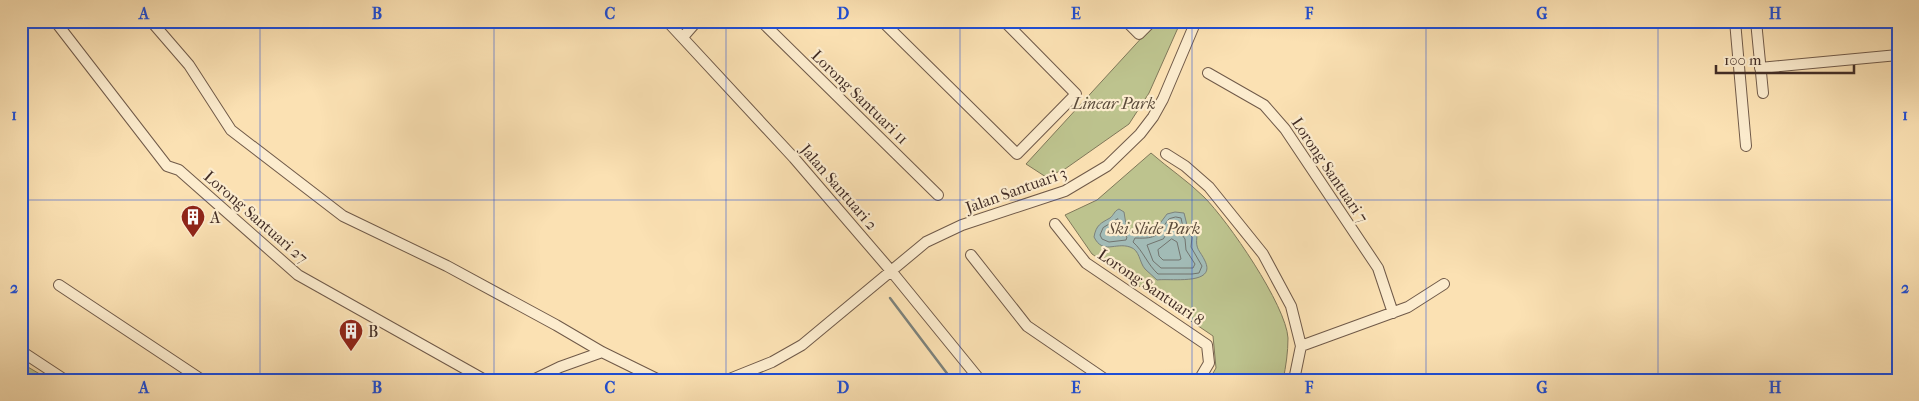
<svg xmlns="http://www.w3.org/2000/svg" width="1919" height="401" font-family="'IM FELL French Canon',serif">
	<rect width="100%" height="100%" fill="#fbe1b3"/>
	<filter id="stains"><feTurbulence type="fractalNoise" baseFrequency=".004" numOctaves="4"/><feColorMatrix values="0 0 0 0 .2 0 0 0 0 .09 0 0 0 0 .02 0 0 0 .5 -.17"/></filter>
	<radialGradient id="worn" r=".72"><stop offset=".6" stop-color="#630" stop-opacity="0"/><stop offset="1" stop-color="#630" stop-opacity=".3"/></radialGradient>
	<path fill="#bdc38e" stroke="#80785a" d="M1157,21H1181L1149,93L1129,124L1065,169L1046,177L1026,164Z
		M1151,153C1168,168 1188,181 1204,197C1228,221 1286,305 1288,338C1288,352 1286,366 1283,380H1209L1216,368L1213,336L1092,254L1065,215L1097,200Z
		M21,363L50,380H21Z"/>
	<path fill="#a2bbb6" stroke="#7c827c" d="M1119,209L1124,212L1127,231C1136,234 1145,234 1155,230L1167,214L1175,212L1184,213L1187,225L1197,236C1195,250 1200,250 1205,261C1217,286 1169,278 1157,280C1153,276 1149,273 1145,269C1139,262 1140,250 1130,247C1115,242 1103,255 1094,237C1096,225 1101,223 1110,218C1114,215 1114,211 1119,209Z"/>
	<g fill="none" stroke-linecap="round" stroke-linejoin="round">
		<path stroke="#72746e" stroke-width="1" d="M1176,217L1181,218L1183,227L1192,237L1191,247L1202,266L1199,273L1192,274H1158C1147,264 1144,252 1133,242L1135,238C1159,239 1156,235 1169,219Z
			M1118,219L1122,233L1127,237L1126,240L1109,242L1102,239L1100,235L1103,228Z
			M1172,225H1175L1185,239L1186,250L1195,264L1193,268H1161L1153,261L1147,245L1163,239Z
			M1172,239L1177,242L1181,259L1179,260H1163L1159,256L1158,250Z"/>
		<path stroke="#7c827c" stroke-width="2.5" d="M890,298L952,380"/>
		<defs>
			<path id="minor" d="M55,21L167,166L179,170L298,275L485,380
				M151,21L189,65L231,130L343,216L447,266L556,325L602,352L659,380
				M667,21L794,158L892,272L980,380
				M761,21L938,195
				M882,21L1017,154L1076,94L1004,21
				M1126,21L1139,34L1152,21
				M1735,21L1746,146
				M1756,21L1763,93
				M683,37L697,21
				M1760,68L1898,55
				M1208,73L1264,105L1285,129L1378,268L1393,313
				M1166,154L1185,166L1209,187L1263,254L1291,306L1301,346L1294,380
				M1055,224L1086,263L1207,345L1209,363L1199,380
				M971,255L1027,326L1106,380
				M59,285L202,380
				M1301,346L1408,307L1444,284
				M21,351L65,380
				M533,380L560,367L602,352
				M727,380L772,362L802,345L926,242L962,225L1065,191L1107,166L1140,134L1153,117L1163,99L1196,21"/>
		</defs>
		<use href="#minor" stroke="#705a49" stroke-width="12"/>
		<use href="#minor" stroke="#fcecce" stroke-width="10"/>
	</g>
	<path fill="none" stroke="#1d4ed8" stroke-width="1" stroke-opacity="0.55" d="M260,21V380M494,21V380M726,21V380M960,21V380M1192,21V380M1426,21V380M1658,21V380M21,200H1898"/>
	<defs>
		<symbol id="building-pin" viewBox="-11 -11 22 30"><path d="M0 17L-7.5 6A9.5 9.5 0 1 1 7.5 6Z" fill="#8f2418" stroke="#fcecce"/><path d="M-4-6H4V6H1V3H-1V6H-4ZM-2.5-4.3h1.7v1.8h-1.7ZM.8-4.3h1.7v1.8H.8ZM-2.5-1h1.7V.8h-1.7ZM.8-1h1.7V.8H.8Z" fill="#fff"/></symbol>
	</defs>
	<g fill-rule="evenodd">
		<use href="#building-pin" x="179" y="203" width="28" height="38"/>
		<use href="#building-pin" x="337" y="317" width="28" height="38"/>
	</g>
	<g text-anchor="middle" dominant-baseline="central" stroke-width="4.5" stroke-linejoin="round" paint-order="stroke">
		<g font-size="16" fill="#422d26" stroke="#fcecce">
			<text transform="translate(860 97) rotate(44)">Lorong Santuari 11</text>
			<text transform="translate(1330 170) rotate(56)">Lorong Santuari 7</text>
			<text transform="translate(839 187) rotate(49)">Jalan Santuari 2</text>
			<text transform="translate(1016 190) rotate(-20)">Jalan Santuari 3</text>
			<text transform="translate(256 217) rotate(41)">Lorong Santuari 27</text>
			<text transform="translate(1151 287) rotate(34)">Lorong Santuari 8</text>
		</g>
		<g font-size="16" font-style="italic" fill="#5b4b3b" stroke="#fcecce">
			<text x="1114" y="103">Linear Park</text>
			<text x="1154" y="228">Ski Slide Park</text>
		</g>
		<g font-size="16" fill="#422d26" stroke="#fcecce" text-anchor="start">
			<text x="210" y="217">A</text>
			<text x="368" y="331">B</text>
		</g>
	</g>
	<rect width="1919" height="401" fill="none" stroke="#fbe1b3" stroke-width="55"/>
	<path d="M1716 65v8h138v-8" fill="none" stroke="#422d26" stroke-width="2.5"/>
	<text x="1724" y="65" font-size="15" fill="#422d26" stroke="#fcecce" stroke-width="4" paint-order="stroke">100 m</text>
	<rect x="28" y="28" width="1864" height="346" fill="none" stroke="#1d4ed8" stroke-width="2"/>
	<g font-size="16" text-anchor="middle" font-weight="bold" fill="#1d4ed8">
		<text x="144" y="19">A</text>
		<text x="377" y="19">B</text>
		<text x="610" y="19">C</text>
		<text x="843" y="19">D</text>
		<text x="1076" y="19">E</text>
		<text x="1309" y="19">F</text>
		<text x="1542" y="19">G</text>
		<text x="1775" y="19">H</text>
		<text x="14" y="120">1</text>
		<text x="1905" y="120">1</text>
		<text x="14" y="293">2</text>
		<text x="1905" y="293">2</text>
		<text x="144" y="393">A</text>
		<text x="377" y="393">B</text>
		<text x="610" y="393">C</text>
		<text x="843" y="393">D</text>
		<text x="1076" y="393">E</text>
		<text x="1309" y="393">F</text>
		<text x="1542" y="393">G</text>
		<text x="1775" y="393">H</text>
	</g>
	<rect width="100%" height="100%" filter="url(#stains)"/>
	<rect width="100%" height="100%" fill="url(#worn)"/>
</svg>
